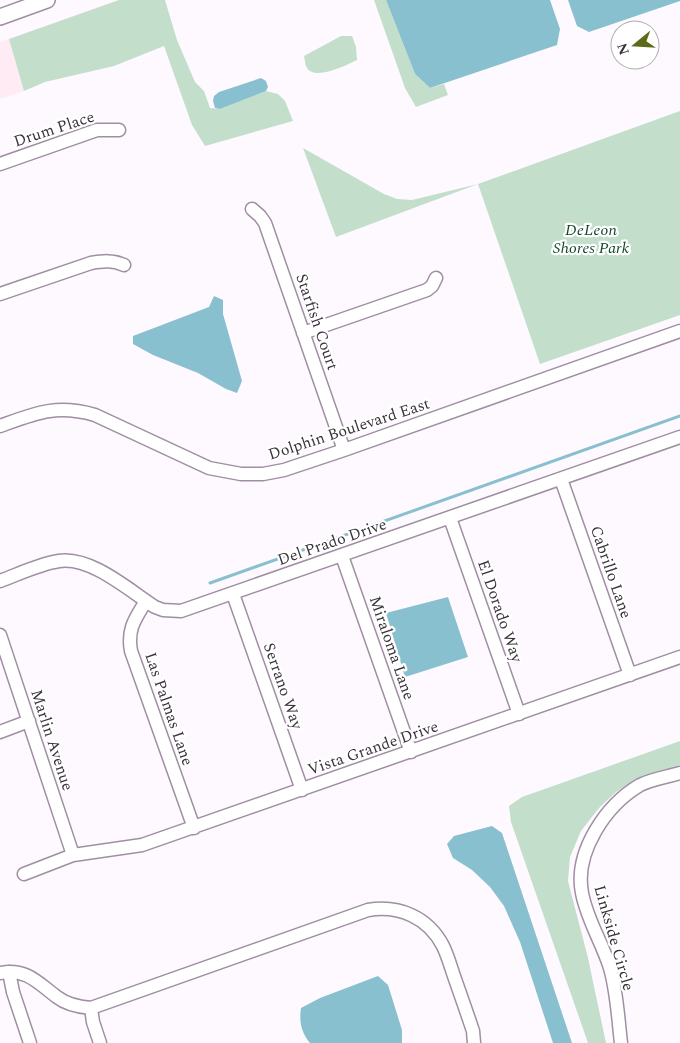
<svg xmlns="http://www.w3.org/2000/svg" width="680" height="1043" font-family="Spectral,serif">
	<rect width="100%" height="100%" fill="#fdf9fe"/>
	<path fill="#feebf3" d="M9,39L24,91L0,99V42Z"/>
	<path fill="#c4decc" d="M119,0H165L177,40L195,82L204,91L210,108L220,109L266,91L278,94L285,101L293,121L205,146L192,125L164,46L114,66L45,82L24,91L9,39Z
		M374,0H386L415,74L430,88L444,84L448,95L416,107L405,88Z
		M341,36H352L356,47L357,60C347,65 315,81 307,68C305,65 305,60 304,56Z
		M680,111V315L540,364L478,184L336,237L303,148L384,194L397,199L412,200L478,184Z
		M680,741V765L635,779L616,792L599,808L581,831L570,857L568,881L588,958L606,1043H588L511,822L509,806L522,797Z"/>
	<path fill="#89c0cf" d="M386,0H550L560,29L557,45L430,88L415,74Z
		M568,0H680V1L589,32L577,26Z
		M261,78L266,81L268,87L266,91L220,109L215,108L213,101L214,96L219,92Z
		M214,296L223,300V314L242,381L237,393L226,389L198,373L153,355L133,344V336L209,307Z
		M448,597L468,657L405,677L386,613Z
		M492,826L502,833L572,1043H553L520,942L504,906L490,887L472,870L453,858L447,844L454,836Z
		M378,976L388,985L402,1030V1043H310C301,1032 299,1021 301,1008L320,998Z"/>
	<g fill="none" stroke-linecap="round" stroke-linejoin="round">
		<path stroke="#89c0cf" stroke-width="3" d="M210,583L680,416"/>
		<defs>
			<path id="minor" d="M0,164L97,130H119
				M252,209L260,216L265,223L344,450
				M0,294L91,263C103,261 113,260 124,265
				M303,333L427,290L432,286L436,278
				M0,426C36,413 56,404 95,415L209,468L241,474H263L284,470L344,450L680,331
				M561,479L630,675
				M450,518L519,714
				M342,556L411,752
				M0,581C19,574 39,564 59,561C91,556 130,591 155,607L163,610L181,611L680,437
				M233,594L302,790
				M146,601C135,619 127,629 131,651L194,828
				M0,635L73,855
				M0,732L29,721
				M24,874L73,855L142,845L680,657
				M9,972L13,992L30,1043
				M0,973C27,968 38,983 57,997C66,1004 79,1007 91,1008L368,910C399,905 428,917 443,946C448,956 451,968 455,979C461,996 467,1013 473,1031L474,1043
				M91,1008L93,1022L100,1043
				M621,1043C618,1018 617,992 610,968C602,942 587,920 582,893C574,852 606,805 640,785C652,779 667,777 680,773"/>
			<path id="major" d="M0,17L47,0"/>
		</defs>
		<use href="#minor" stroke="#a08ea3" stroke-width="15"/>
		<use href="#major" stroke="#a08ea3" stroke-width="18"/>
		<use href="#minor" stroke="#fff" stroke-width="12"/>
		<use href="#major" stroke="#fff" stroke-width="15"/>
	</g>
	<g text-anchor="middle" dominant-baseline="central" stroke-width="4.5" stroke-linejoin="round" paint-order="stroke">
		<g font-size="16" fill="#3a333b" stroke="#fff">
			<text transform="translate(54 129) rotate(-18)">Drum Place</text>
			<text transform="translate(317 322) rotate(71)">Starfish Court</text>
			<text transform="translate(349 429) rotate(-18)">Dolphin Boulevard East</text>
			<text transform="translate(332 542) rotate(-19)">Del Prado Drive</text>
			<text transform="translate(611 572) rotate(71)">Cabrillo Lane</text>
			<text transform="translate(500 611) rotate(71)">El Dorado Way</text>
			<text transform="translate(392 648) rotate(71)">Miraloma Lane</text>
			<text transform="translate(283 686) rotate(71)">Serrano Way</text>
			<text transform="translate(169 709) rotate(71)">Las Palmas Lane</text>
			<text transform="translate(52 740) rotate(72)">Marlin Avenue</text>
			<text transform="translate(373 748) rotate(-19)">Vista Grande Drive</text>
			<text transform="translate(614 938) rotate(74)">Linkside Circle</text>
		</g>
		<g font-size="16" font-style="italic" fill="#14472b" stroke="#fff">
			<text x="591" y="230">DeLeon<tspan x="591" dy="18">Shores Park</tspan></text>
		</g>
	</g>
	<g transform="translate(635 45) rotate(252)"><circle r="24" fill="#ffffff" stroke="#b0adb1"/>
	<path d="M0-4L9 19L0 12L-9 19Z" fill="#5b6b16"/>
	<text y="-8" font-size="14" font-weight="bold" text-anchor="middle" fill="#3a333b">N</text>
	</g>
</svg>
